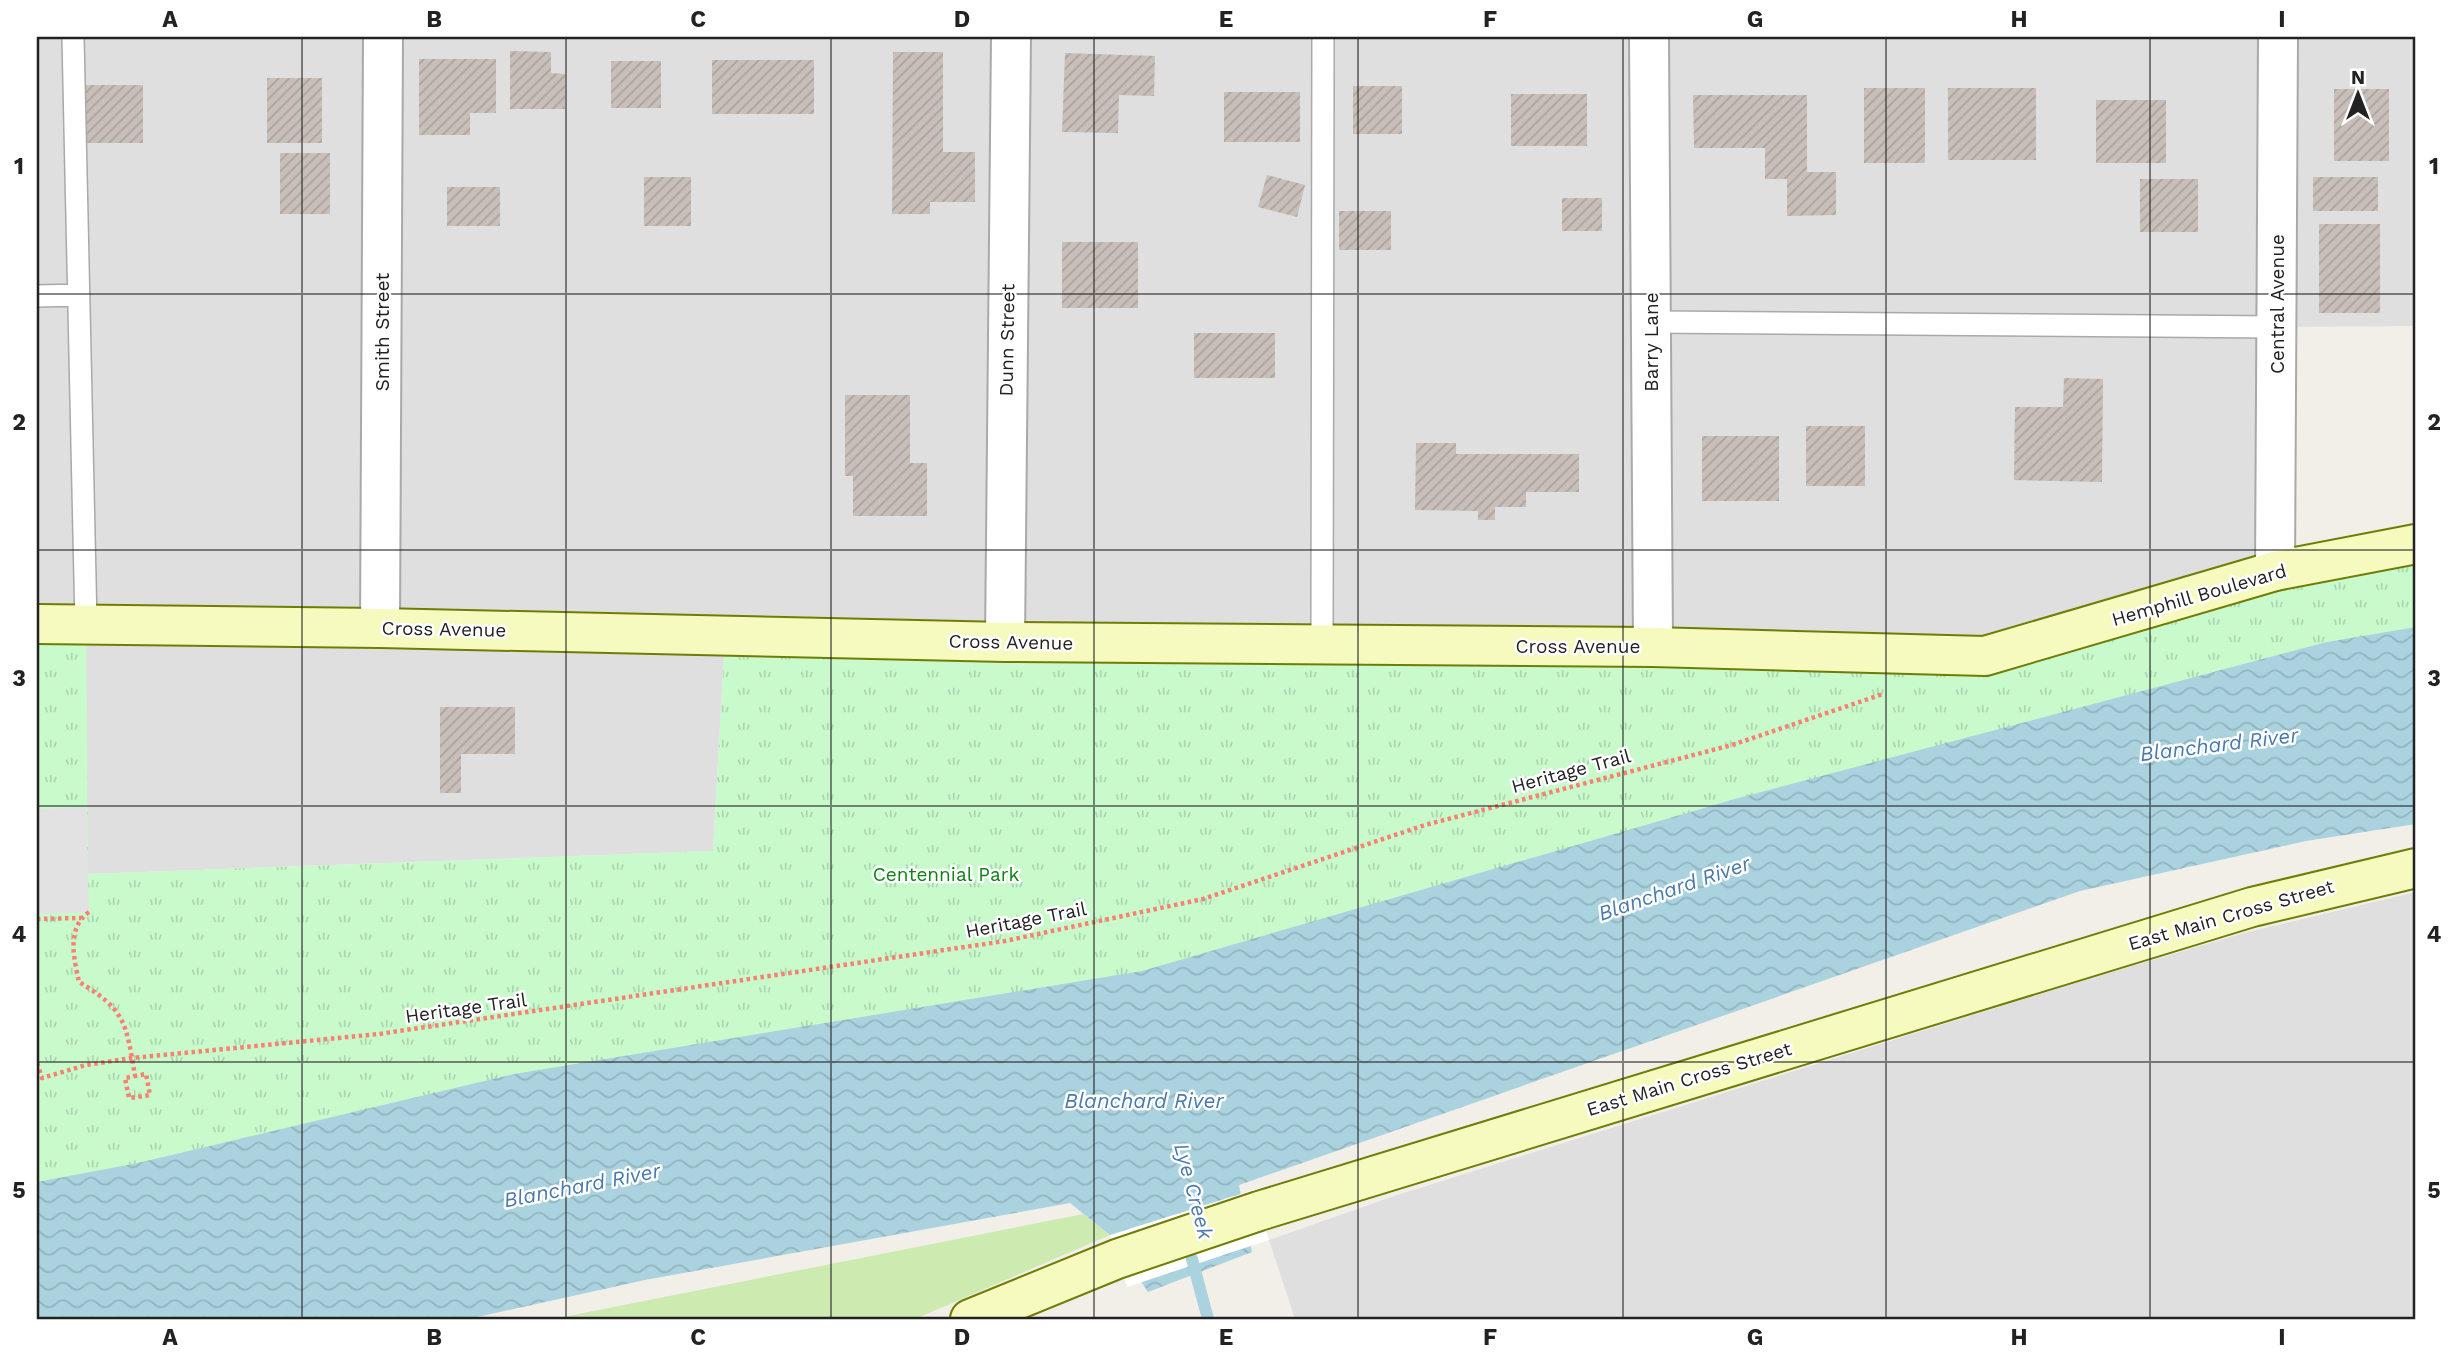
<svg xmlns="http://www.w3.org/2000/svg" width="2453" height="1356" font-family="'Work Sans',sans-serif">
	<defs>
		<pattern id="park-tufts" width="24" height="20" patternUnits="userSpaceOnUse" patternTransform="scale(1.75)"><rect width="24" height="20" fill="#c8facc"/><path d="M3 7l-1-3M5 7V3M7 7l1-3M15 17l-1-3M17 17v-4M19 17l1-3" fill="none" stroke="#acd6af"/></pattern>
		<pattern id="water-waves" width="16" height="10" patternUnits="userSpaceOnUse" patternTransform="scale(1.75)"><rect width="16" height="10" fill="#aad3df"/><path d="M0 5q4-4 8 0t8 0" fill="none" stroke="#92b5bf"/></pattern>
		<pattern id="building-hatch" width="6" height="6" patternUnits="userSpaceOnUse" patternTransform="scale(1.75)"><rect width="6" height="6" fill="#c7bfb8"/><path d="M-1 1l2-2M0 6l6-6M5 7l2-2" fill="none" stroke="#aba49e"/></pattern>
	</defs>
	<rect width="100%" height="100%" fill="#f2efe9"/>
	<path fill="#e0dfdf" d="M37,37H2416V326L2277,327L2275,571L2053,638L725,636L713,851L87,874L86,807L37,624Z
		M2416,892V1319H1295L1269,1240L1397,1195L2079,982L2244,933Z"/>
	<path fill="#cdebb0" d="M1083,1214L1110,1235L915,1319H553Z"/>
	<path fill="url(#park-tufts)" d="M2416,544V719L37,1294V624L86,625L88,874L713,851L725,636L1985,656Z"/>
	<path fill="#e2e2e2" d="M86,807L89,912L37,914V809Z"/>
	<path fill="url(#water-waves)" d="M2416,627V824L2306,841L2080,891L1239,1185L1252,1252L1148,1292L1110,1235L1070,1203L645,1280L468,1319H37V1182L138,1163L514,1074L1142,971L1735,799L2327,642Z"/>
	<path fill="#fff" d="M1253,1190L1269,1240L1127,1287L1110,1235Z"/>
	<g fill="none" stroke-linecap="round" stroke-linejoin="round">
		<path stroke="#aad3df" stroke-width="12" d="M1192,1259L1208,1319"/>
	</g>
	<path fill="url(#building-hatch)" d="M510,51L551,52V73L565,74V109H510Z
		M893,52H943V152H975V202H930V214H892Z
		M1065,53L1155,56L1154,96L1119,95L1118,133L1062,132Z
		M419,59H496V113H470V135H419Z
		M712,60H814V114H712Z
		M611,61H661V108H611Z
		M267,78H322V143H267Z
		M78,85H143V143H78Z
		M1353,86H1402V134H1353Z
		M1864,88H1925V163H1864Z
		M1948,88H2036V160H1948Z
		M2334,89H2389V161H2334Z
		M1224,92H1300V142H1224Z
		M1511,94H1587V146H1511Z
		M1693,95H1807V172H1836V215L1787,216V179H1765V148H1694Z
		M2096,100H2166V163H2096Z
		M280,153H330V214H280Z
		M1267,175L1305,185L1297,217L1258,207Z
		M644,177H691V226H644Z
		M2313,177H2378V211H2313Z
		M2140,179H2198V232H2140Z
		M447,187H500V226H447Z
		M1562,198H1602V231H1562Z
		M1339,211H1391V250H1339Z
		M2319,224H2380V313H2319Z
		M1062,242H1138V308H1062Z
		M1194,333H1275V378H1194Z
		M2064,378L2103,379L2102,482L2014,480L2015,407H2063Z
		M845,395H910V463H927V516H853V476H845Z
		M1806,426H1865V486H1806Z
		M1702,436H1779V501H1702Z
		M1416,443H1456V454H1579V492H1526V507H1495V520H1478V511L1415,510Z
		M440,707H515V754H461V793H440Z"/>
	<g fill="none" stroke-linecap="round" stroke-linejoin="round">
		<defs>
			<path id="lane" d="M73,37L86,625
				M37,296L79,295
				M1651,322L2277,327
				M1322,644L1323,37"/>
			<path id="street" d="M1649,37L1653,647
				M2275,571L2278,37
				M380,628L383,37
				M1005,642L1011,37"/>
			<path id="secondary" d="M37,624L380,628L1005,642L1653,647L1985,656L2275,571L2416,544
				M970,1319L1117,1259L1259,1211L2252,907L2416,868"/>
		</defs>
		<use href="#lane" stroke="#a9a9a9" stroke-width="24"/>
		<use href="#street" stroke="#a9a9a9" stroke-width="42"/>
		<use href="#secondary" stroke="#707d05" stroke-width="42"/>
		<path stroke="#fa8072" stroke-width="4.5" stroke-dasharray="3.5 3.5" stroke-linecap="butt" d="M89,912C66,928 74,959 79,982C126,1010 126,1023 135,1076L125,1078L129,1098L150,1095L146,1074L135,1076
			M37,919L81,918
			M37,1063L42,1078L86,1065L132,1058L379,1034L1005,941L1203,899L1425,825L1732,745L1883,694"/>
		<use href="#lane" stroke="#fff" stroke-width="21"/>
		<use href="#street" stroke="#fff" stroke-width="38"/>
		<use href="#secondary" stroke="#f7fabf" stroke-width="38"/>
	</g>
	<path fill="none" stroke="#222" stroke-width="2" stroke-opacity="0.55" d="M302,37V1319M566,37V1319M831,37V1319M1094,37V1319M1358,37V1319M1623,37V1319M1886,37V1319M2150,37V1319M37,294H2416M37,550H2416M37,806H2416M37,1062H2416"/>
	<g text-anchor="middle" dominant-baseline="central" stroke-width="5" stroke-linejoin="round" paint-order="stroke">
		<g font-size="19" fill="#222" stroke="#fff">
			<text transform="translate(2277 304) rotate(-90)">Central Avenue</text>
			<text transform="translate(382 332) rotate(-90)">Smith Street</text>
			<text transform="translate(1007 340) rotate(-89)">Dunn Street</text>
			<text transform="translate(1651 342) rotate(-90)">Barry Lane</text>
			<text transform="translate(2199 595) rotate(-16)">Hemphill Boulevard</text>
			<text transform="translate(444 629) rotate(1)">Cross Avenue</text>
			<text transform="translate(1011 642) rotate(1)">Cross Avenue</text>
			<text x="1578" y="646">Cross Avenue</text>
			<text transform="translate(1571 771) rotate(-15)">Heritage Trail</text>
			<text transform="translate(2231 915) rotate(-16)">East Main Cross Street</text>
			<text transform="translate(1026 920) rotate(-11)">Heritage Trail</text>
			<text transform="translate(466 1008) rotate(-8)">Heritage Trail</text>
			<text transform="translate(1689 1079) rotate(-17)">East Main Cross Street</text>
		</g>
		<g font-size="19" fill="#0c8416" stroke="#fff">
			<text x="946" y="874">Centennial Park</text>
		</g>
		<g font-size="21" font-style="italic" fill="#4a7aab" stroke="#fff">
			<text transform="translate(2219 744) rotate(-7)">Blanchard River</text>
			<text transform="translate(1674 888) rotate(-19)">Blanchard River</text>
			<text x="1144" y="1100">Blanchard River</text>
			<text transform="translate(582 1185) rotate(-11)">Blanchard River</text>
			<text transform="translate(1194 1191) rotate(75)">Lye Creek</text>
		</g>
	</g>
	<rect width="2453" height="1356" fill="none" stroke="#ffffff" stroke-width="77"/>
	<g transform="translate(2358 94)" stroke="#ffffff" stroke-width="5" paint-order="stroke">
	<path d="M0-5L12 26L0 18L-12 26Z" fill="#222222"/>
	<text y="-10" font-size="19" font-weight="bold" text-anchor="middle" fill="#222222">N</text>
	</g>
	<rect x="38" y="38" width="2376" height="1280" fill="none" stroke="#222" stroke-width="2.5"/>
	<g font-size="23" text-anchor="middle" font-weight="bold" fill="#222">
		<text x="170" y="27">A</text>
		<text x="434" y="27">B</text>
		<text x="698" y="27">C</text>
		<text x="962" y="27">D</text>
		<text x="1226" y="27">E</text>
		<text x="1490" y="27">F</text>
		<text x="1755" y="27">G</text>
		<text x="2019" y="27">H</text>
		<text x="2282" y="27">I</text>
		<text x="19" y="174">1</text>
		<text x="2434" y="174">1</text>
		<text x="19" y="430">2</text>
		<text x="2434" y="430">2</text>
		<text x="19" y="686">3</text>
		<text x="2434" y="686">3</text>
		<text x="19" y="942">4</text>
		<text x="2434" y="942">4</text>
		<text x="19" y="1198">5</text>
		<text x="2434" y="1198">5</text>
		<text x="170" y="1345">A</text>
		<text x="434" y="1345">B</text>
		<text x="698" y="1345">C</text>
		<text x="962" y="1345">D</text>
		<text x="1226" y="1345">E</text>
		<text x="1490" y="1345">F</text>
		<text x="1755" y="1345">G</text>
		<text x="2019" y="1345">H</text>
		<text x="2282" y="1345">I</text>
	</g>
</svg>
